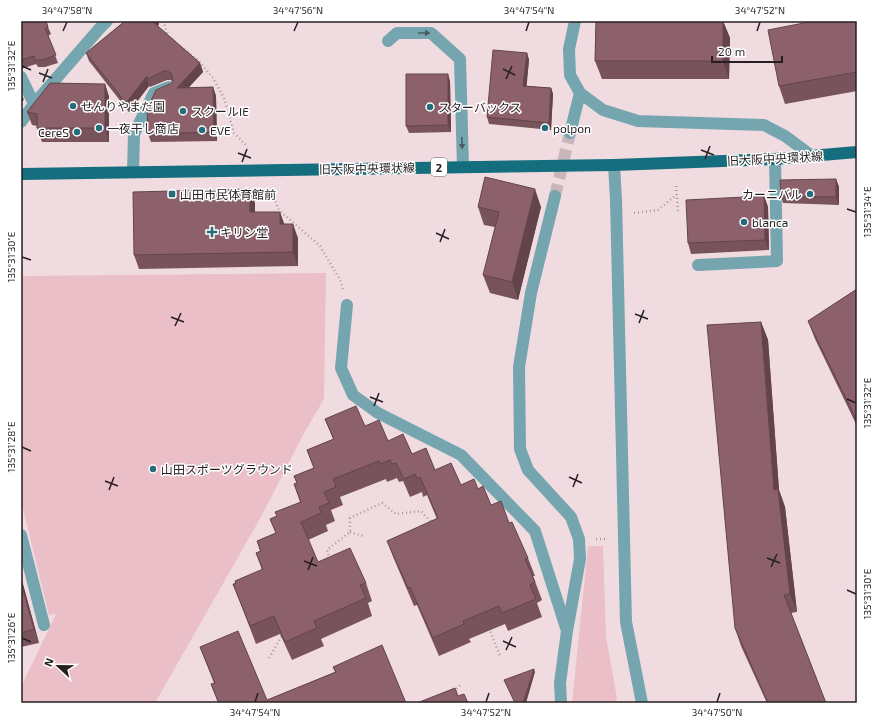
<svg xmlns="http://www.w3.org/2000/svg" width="878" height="724" font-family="'Exo 2','Noto Sans JP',sans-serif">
	<rect width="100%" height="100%" fill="#f0dce0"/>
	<path fill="#ebbfc8" d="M326,273L324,399L302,437L261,517L155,703H21V687L56,614L49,615L21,501V276Z
		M588,546H603L606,637L617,698L615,703H572Z"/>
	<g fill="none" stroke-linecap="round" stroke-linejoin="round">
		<path stroke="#c8b6ba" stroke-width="12" stroke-dasharray="12 6" stroke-linecap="butt" d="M555,196L570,133"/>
		<path stroke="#a8999c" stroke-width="2.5" stroke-dasharray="1 3" stroke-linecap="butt" d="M163,21L169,38
			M184,49L198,60L213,78L224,98L234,133L248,147
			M676,186L678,212
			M272,194L279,210L320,246L340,280L343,289
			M634,213L658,210L676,195
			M350,532L363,536
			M596,539H607
			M330,559L327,550L350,532V518L382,503L396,514L421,511L433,524
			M489,628L500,656
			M269,658L283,634
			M454,692L461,684"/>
		<path stroke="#75a5af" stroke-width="12" d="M575,21L569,49L570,75L580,93L603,110L638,121L764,125L785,136L812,156
			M388,41L397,33H431L460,59L463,167
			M21,77L34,104
			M21,122L34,104L99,29L107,21
			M570,133L580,93
			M614,165L616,200L626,622L642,703
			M133,172L134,134L154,93L169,87
			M555,196L531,293L519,367L520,449L528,470L571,517L579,539L580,559L567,631L560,683L561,703
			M698,265L777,261L775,159
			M347,305L341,368L353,395L378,413L461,455L535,531L566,628
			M21,535L44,625"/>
		<path stroke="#156e7d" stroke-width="12" d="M21,174L614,165L775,159L857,152"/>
	</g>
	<path fill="#79535c" d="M21,21H47L46,22L51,34L48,36L58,63L45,67H38L36,64L21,69Z
		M125,21H158L159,24L158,26L200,63L203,72L188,88L213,87L216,96L217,141L151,142L148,134L173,81L170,80H167L150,87L149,86L129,112L89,61L86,53Z
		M596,21H723L730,38L729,79H602L595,61Z
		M857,21V91L785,104L779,86Z
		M527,53L529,60L526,86L551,88L553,94L551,130L489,124L487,117Z
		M450,81L451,132L409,133L406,126Z
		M105,84L109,97V142H42L37,128V126L32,125L27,112Z
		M21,92L24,100L21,102Z
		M836,179L839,187V205L783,203L781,196Z
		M764,196L768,207L769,250L691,254L688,243Z
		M255,203V212L298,238V266L139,269L134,255Z
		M478,207H541L518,300L490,293L483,275L495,227L484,225Z
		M857,289V426L815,339L808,321Z
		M761,322L768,340L779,490L785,507L797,612L791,613L826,703H767L741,646L735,628Z
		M325,419L365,426L388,441L412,454L435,470L461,485L478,489L491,505L509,523L528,558L535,576H533L542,600L537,603L542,617L508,631L505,624L469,639L471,642L439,656L417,605L414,606L394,559L387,541L437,519L427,495L423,497L422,492L410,497L403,481L399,482L397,478L387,482L386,479L340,497L343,505L331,510L335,521L326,525L328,531L308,540L318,562L366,583L372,601L368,603L372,616L321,639L324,646L292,660L280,634L256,644L240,602L233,584L262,570L256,553L260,551L257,541L276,533L270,519L277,516L300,502L294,484L297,483L294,476L314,468L307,450L333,439Z
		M21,577L39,643L21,647Z
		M200,647L267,700L335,672L333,667L406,703H218L211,684L214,683Z"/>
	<path fill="#63444b" d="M152,21H158L159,24L155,30Z
		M723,21L730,38L729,79L723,61Z
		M527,53L529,60L526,93L523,86Z
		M200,63L203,72L180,97L177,88Z
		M448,74L450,81L451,132L448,125Z
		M147,76V79L149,86L129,112L126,103Z
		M105,84L109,97V142L105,128Z
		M213,87L216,96L217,141L214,132Z
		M551,88L553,94L551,130L549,123Z
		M836,179L839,187V205L836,197Z
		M250,189L255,203V226L250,212Z
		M535,189L541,207L518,300L512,282Z
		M764,196L768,207L769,250L765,240Z
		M280,212L285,226L280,224Z
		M293,224L298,238V266L293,252Z
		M761,322L768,340L779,490L785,507L797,612L790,594L774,490Z
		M21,577L39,643L34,629L21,582Z
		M534,669L535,672L526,703H523Z"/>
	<path fill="#8d616b" stroke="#63444b" d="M21,21H46L48,27L45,28L56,55L42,60H35L34,56L21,60Z
		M125,21H152L200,63L177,88L213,87L214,132L148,134L147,109L156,90L172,83L173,79L171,73L167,71H164L147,79V76L126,103L86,53Z
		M596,21H723V61H595Z
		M814,21H857V72L779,86L768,30Z
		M493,50L527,53L523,86L551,88L549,123L487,117Z
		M406,74H448V125L406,126Z
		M50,83L105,84V128H37V114L27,112Z
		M485,177L535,189L512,282L483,275L499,212L478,207Z
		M836,179V197L781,196L780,180Z
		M250,189V212H280V224H293V252L134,255L133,192Z
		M764,196L765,240L688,243L686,200Z
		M857,289V421L808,321Z
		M761,322L774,490L778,489L790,594L784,595L826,703H768L735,628L707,325Z
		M356,406L365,426L379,420L388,441L403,434L412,454L426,448L435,470L451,463L461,485L474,479L478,489L483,486L491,505L501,501L509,523L512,522L528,558L525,559L535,582L530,585L536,599L502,613L499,606L463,621L464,624L433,638L410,587L408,588L387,541L438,518L420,477L417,479L415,474L404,479L396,463L392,464L390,460L380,464L379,461L333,479L336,487L324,492L329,503L319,507L321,513L301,522L318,562L350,548L366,583L360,585L366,598L314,621L317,628L285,642L274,616L250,626L233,584H236L235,581L263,569L256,553L261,551L257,541L276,533L270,519L277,516L275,512L301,502L294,484L297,483L294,476L314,468L307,450L334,439L325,419Z
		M21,582L34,629L21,633Z
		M238,631L267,700L336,672L333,667L382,645L406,703H219L211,684L215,683L200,647Z
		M534,669L523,703H515L504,680Z
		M455,688L458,696L464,694L468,703H417Z"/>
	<defs><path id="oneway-solid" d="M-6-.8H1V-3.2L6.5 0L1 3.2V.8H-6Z"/></defs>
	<g fill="#4a5b60">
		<use href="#oneway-solid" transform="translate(424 33)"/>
		<use href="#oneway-solid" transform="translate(462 143) rotate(88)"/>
	</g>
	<path fill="none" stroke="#261e20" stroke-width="1.5" d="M63,31L67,22M294,31L298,22M526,31L529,22M757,31L760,22M22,66L31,70M503,69L515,75M39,73L52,78M506,79L512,66M43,82L48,69M701,150L714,155M238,153L251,158M705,159L710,146M242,162L247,149M847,209L856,212M436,233L449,239M440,242L445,229M22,257L31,260M635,314L648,319M171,317L184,322M639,323L644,310M175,326L181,313M370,397L383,402M847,399L856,403M374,406L379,393M22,447L31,451M569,477L582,483M105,481L118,486M573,487L578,474M109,490L114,477M767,558L780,563M304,561L317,566M771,567L777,554M308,570L313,557M847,590L856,594M22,638L31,642M503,641L516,647M506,650L512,637M255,702L258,693M486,702L489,693M717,702L720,693"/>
	<g fill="#266d7a" stroke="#fff" stroke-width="1.5">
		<circle cx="73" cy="106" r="4"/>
		<circle cx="430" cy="107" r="4"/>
		<circle cx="183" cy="111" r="4"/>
		<circle cx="99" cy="128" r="4"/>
		<circle cx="545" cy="128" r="4"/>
		<circle cx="202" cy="130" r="4"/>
		<circle cx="77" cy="132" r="4"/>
		<rect x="168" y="190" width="8" height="8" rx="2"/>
		<circle cx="810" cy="194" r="4"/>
		<circle cx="744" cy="222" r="4"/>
		<path d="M210 226h4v4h4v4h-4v4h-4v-4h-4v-4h4z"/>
		<circle cx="153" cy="469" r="4"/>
	</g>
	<g text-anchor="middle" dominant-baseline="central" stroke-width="3" stroke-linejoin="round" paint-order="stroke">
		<rect fill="#fff" stroke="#676263" stroke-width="1" x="431" y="158" width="16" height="18" rx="3"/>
		<g font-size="11" font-weight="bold" fill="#261e20">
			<text x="439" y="167">2</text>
		</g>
		<g font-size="12" fill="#261e20" stroke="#fff" text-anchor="start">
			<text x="81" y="106">せんりやまだ園</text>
			<text x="438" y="107">スターバックス</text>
			<text x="191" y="111">スクールIE</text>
			<text x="107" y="128">一夜干し商店</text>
			<text x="553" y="128">polpon</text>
			<text x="210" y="130">EVE</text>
			<text x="69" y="132" text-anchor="end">CereS</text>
			<text x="180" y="194">山田市民体育館前</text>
			<text x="802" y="194" text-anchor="end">カーニバル</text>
			<text x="752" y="222">blanca</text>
			<text x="220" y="232">キリン堂</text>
			<text x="161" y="469">山田スポーツグラウンド</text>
		</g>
		<g font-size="12" fill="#261e20" stroke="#fff">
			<text transform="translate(775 158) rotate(-3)">旧大阪中央環状線</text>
			<text transform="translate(367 168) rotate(-1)">旧大阪中央環状線</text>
		</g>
	</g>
	<rect width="878" height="724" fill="none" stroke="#ffffff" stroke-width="44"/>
	<g transform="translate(58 666) rotate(292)" stroke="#ffffff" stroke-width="3" paint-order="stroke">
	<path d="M0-3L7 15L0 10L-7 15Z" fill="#261e20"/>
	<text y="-6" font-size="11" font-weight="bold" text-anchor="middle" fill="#261e20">N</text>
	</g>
	<path d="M712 56v6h70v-6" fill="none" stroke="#261e20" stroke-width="2"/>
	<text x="718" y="56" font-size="12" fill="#261e20" stroke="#ffffff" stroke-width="3" paint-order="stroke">20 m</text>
	<rect x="22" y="22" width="834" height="680" fill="none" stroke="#261e20" stroke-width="1.5"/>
	<g font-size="10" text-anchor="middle" fill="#261e20">
		<text x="67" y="14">34°47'58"N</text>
		<text x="298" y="14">34°47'56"N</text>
		<text x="529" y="14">34°47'54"N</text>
		<text x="760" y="14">34°47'52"N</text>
		<text transform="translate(11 66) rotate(-90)" y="4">135°31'32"E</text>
		<text transform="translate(867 212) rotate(-90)" y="4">135°31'34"E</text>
		<text transform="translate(11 257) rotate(-90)" y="4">135°31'30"E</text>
		<text transform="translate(867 403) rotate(-90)" y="4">135°31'32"E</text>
		<text transform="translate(11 447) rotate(-90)" y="4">135°31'28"E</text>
		<text transform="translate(867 594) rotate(-90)" y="4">135°31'30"E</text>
		<text transform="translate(11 638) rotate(-90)" y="4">135°31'26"E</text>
		<text x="255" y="716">34°47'54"N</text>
		<text x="486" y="716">34°47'52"N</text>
		<text x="717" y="716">34°47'50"N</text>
	</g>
</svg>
